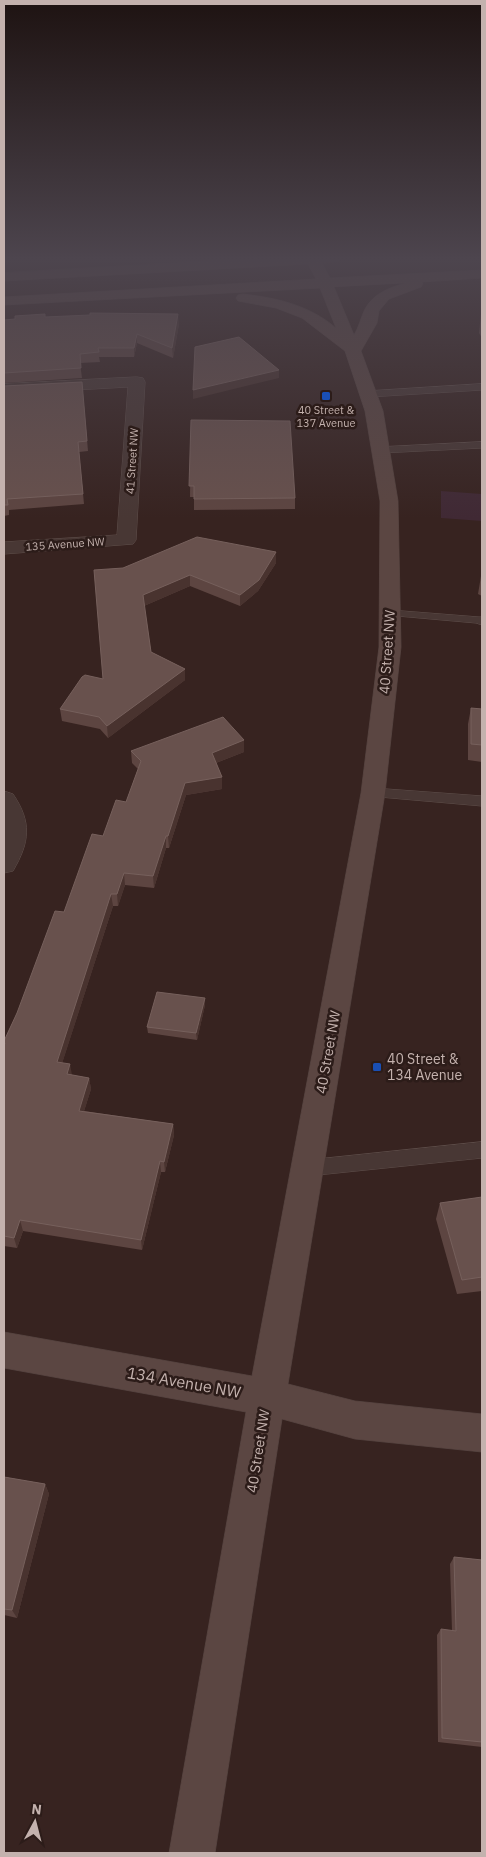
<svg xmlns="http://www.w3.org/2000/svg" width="486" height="1857" font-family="'IBM Plex Sans',sans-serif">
	<rect width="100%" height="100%" fill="#372320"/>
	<path fill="#402934" d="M441,491L482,494V521L441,518Z"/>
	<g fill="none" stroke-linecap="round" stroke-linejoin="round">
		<defs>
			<path id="lane" d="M482,384V390L369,397L364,394L369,391Z
				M482,442V448L381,453L376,450L381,447Z
				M390,610L479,617H482V625L476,623L386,615L384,613Z
				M373,788L482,796V806L368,796L366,793L368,790Z
				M482,1142V1158L308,1176L302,1174L299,1168L302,1162L308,1160Z"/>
			<path id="street" d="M137,377L143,378L145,382L136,540L133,544L4,554V542L117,535L128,387L4,394V384Z
				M4,791L13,794C32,822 30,842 13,871L4,873Z"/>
			<path id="secondary" d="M260,258H343L336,262L322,263L330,278L482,270V278L422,282L423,284L421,287L389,299L379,311L377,323L361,351L383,411L398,501L401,647L385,793L288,1384L355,1401L482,1414V1452L355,1439L282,1419L215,1853H169L246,1412L4,1368V1332L252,1376L361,793L379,647L380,501L365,411L345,351L302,318L276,308L238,301L236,298L238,295L243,294C277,298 309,305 336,328L320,288L4,305V297L316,279L308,264L4,281V273ZM405,283C389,288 374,293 365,309C361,317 359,327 354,335L334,287Z"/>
		</defs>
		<use href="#lane" stroke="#5f4f4b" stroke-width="1"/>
		<use href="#street" stroke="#5f4f4b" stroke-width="1"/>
		<use href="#secondary" stroke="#51403d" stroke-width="1"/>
		<use href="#lane" fill="#483734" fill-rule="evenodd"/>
		<use href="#street" fill="#483734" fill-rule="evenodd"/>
		<use href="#secondary" fill="#5b4642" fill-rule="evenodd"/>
	</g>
	<path fill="#5d4541" d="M481,314H482V338L479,333Z
		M45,317L179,324L173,358L137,343L134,357H99L100,362L80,363L82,378L4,383V320Z
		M82,382L88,451L79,452L84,504L9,510V515L4,516V386Z
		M191,420L295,498V509L194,510V497H190Z
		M276,552V563L258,591L240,606L190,586L144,606L151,652L185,669V680L108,738L100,729L62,721L60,709L103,679L123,568Z
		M481,576H482V596L478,594Z
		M471,708L482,709V762L468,760V724Z
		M244,740V752L216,763L222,777V789L186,795L169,848H166L154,888L125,885L118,906H113L62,1063L72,1075L89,1078L91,1089L84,1111L173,1124L174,1135L165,1172H161L142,1250L23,1231L17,1248L4,1246V1041L64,912L103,836L126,802L138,769L132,763L131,751Z
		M205,998V1005L197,1040L148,1033L147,1027Z
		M482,1197V1291L457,1294L436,1219L440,1203Z
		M4,1477L45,1484L49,1494L17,1618L4,1615Z
		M454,1557L482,1560V1747L438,1742L437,1635L441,1629L452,1631L450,1564Z"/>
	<path fill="#49332f" d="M178,314L179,324L173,358L172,348Z
		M137,334V343L134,357V348Z
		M279,370V378L193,399V390Z
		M276,552V563L258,591L240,606V595Z
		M190,575V586L144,606L143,595Z
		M185,669V680L108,738L107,726Z
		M244,740V752L213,764L212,753Z
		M222,777V789L186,795L169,848L168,836L185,783Z
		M166,836V848L154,888L153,876Z
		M124,873L125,885L118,906L117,894Z
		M111,894L113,906L59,1073L57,1062Z
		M205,998V1005L197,1040L196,1033Z
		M70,1064L72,1075L67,1074Z
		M89,1078L91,1089L81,1121L79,1111Z
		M173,1124L174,1135L165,1172L164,1162Z
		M160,1161L161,1172L142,1250L141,1240Z
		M20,1220L23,1231L17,1248L14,1238Z
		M45,1484L49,1494L17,1618L12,1610Z"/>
	<path fill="#68514d" stroke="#76605c" d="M90,313L178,314L172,348L137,334L134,348H98L99,352L80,354L81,368L4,373V320L15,319V316L45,314V317L90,315Z
		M239,337L279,370L193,390L195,347Z
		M82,382L87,441L78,442L83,494L7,499L8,505H4V386Z
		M191,420L290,421L295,498L194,499V486H189Z
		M197,537L276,552L259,580L240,595L190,575L143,595L151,652L185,669L107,726L99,717L60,709L82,677L85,675L103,679L94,570L123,568Z
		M471,708L482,709V745L471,744Z
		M223,717L244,740L212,753L222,777L185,783L168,836H166L153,876L124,873L117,894H111L57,1062L70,1064L67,1074L89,1078L79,1111L173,1124L164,1162L160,1161L141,1240L20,1220L14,1238L4,1236V1046L5,1043L4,1042V1041L17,1013L55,911L64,912L92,834L103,836L116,800L126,802L141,761L131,751Z
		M157,992L205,998L196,1033L147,1027Z
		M482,1197V1277L462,1280L440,1203Z
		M4,1477L45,1484L12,1610L4,1609Z
		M454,1557L482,1560V1742L442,1738L441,1629L456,1631Z"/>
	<linearGradient id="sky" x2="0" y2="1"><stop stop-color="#1e1312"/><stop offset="0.5" stop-color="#4d454e"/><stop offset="1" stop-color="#4d454e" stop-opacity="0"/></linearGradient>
	<rect width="486" height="518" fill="url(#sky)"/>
	<g fill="#1a4fb4" stroke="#2c1c19" stroke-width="2">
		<rect x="321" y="391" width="10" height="10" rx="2.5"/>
		<rect x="372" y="1062" width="10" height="10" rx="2.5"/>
	</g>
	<g text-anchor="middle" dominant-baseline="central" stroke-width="5" stroke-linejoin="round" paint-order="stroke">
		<g font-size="11" fill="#c4b2ae" stroke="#2c1c19">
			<text x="326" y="410">40 Street &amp;<tspan x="326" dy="13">137 Avenue</tspan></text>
		</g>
		<g font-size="11" fill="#c4b2ae" stroke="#2c1c19">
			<text transform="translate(132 461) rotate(-86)">41 Street NW</text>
			<text transform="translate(65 544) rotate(-4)">135 Avenue NW</text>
		</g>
		<g font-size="14" fill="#c4b2ae" stroke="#2c1c19">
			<text transform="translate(387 652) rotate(-86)">40 Street NW</text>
			<text transform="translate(328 1052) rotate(-80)">40 Street NW</text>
			<text transform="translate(258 1451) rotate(-81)">40 Street NW</text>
		</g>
		<g font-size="14" fill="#c4b2ae" stroke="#2c1c19" text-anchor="start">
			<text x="387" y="1059">40 Street &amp;<tspan x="387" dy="16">134 Avenue</tspan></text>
		</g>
		<g font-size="16" fill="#c4b2ae" stroke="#2c1c19">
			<text transform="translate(184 1382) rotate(10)">134 Avenue NW</text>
		</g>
	</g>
	<rect width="486" height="1857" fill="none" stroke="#c4b2ae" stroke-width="10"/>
	<g transform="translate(35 1822) rotate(7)" stroke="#2c1c19" stroke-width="4" paint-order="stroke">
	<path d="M0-4L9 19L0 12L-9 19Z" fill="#c4b2ae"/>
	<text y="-8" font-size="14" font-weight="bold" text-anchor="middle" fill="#c4b2ae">N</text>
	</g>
</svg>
